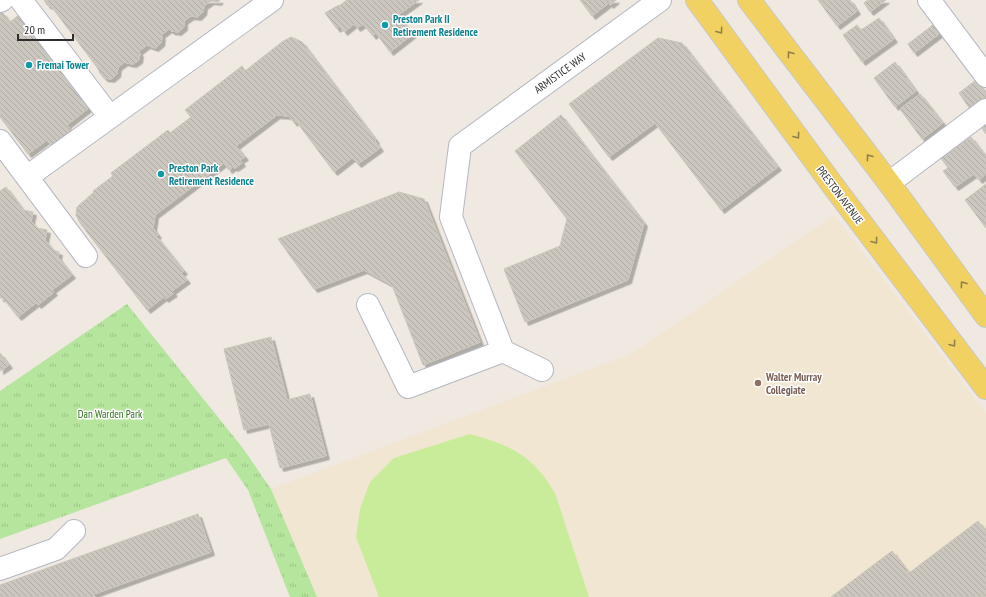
<svg xmlns="http://www.w3.org/2000/svg" width="986" height="597" font-family="'PT Sans Narrow',sans-serif">
	<defs>
		<pattern id="grass-tufts" width="24" height="20" patternUnits="userSpaceOnUse"><rect width="24" height="20" fill="#b6e59e"/><path d="M3 7l-1-3M5 7V3M7 7l1-3M15 17l-1-3M17 17v-4M19 17l1-3" fill="none" stroke="#9dc588"/></pattern>
		<pattern id="building-back-hatch" width="6" height="6" patternUnits="userSpaceOnUse"><rect width="6" height="6" fill="#cbc7bf"/><path d="M-1 5l2 2M0 0l6 6M5-1l2 2" fill="none" stroke="#afaba4"/></pattern>
		<filter id="shadow"><feDropShadow dx="3.5" dy="3.5" stdDeviation="0" flood-color="#0004"/></filter>
	</defs>
	<rect width="100%" height="100%" fill="#efe9e1"/>
	<path fill="#f0e6d1" d="M834,215L986,413V597H317L271,489L633,353Z"/>
	<path fill="url(#grass-tufts)" d="M127,304L242,447L271,489L317,597H290L248,490L226,458L0,539V391Z"/>
	<path fill="#c9ec9a" d="M470,434C512,446 532,455 555,493L589,597H379L356,537L360,509L370,482L394,458Z"/>
	<path fill="url(#building-back-hatch)" stroke="#cbc5ba" filter="url(#shadow)" d="M44,0H220L218,2L211,1L204,6L203,12L198,17L191,16L184,21V27L178,32L171,31L169,29L161,35L162,37L161,43L155,48L147,45L138,52L140,53L139,60L133,64L127,63L125,62L118,67L117,74L111,79L104,78L99,72V70L51,6L47,5Z
		M347,0H419L398,15L413,34L390,52L376,33L373,36L363,24L357,28L354,24L344,32L340,26L337,29L325,13L339,5V6Z
		M580,0H616L610,5L609,3L592,16Z
		M818,0H850L857,11L837,26Z
		M868,0H886L870,12L864,3Z
		M2,12L10,22L20,14L90,107L67,125L72,132L52,146L47,140L28,154L0,117V14Z
		M879,18L894,39L862,62L843,35L857,25L861,30Z
		M933,25L939,34L914,53L908,44Z
		M291,37L296,39L302,42L376,140L375,141L380,148L358,164L352,158L334,172L296,121L294,123L289,116L277,115L236,146L245,157L240,160L242,163L235,168L233,167L229,170L224,163L155,215L153,228L158,235L156,236L184,271L181,273L187,280L172,291L174,293L165,299L164,297L147,310L80,223L76,215L77,207L94,192L93,191L113,176L111,173L168,130L170,133L191,117L185,110L242,66L245,71L282,42Z
		M658,38L682,43L778,167L721,210L655,123L609,157L569,104Z
		M895,62L916,91L895,107L874,78Z
		M976,80L986,94V97L970,109L959,93Z
		M920,94L943,123L922,139L900,109Z
		M561,115L644,223L628,280L525,322L504,269L560,246L567,219L515,151Z
		M986,122V134L980,126Z
		M971,137L986,157V174L979,180L974,174L955,187L943,171L948,168L941,158Z
		M986,184V228L965,200Z
		M6,187L23,210L33,212L31,221L37,228L47,230L45,240L53,250L59,252L58,257L72,275L52,290L54,292L38,305L36,303L18,317L3,298H0V191Z
		M399,192L424,199L480,342L423,365L392,285L364,270L314,289L278,239Z
		M271,337L287,400L310,394L326,456L280,468L269,424L244,430L224,349Z
		M0,353L9,365L0,371Z
		M198,514L211,552L94,594L95,597H0V585Z
		M978,521L986,532V597H831L892,551L909,573Z"/>
	<g fill="none" stroke-linecap="round" stroke-linejoin="round">
		<defs>
			<path id="minor" d="M21,0L110,117
				M929,0L986,76
				M0,1L2,0
				M0,141L86,256
				M27,177L272,0
				M889,183L986,110
				M368,305L408,387L503,351
				M542,370L503,351L451,217L460,146L660,0
				M0,569L56,549L74,531"/>
			<path id="major" d="M697,0L834,187L986,388
				M749,0L889,183L986,316"/>
		</defs>
		<use href="#minor" stroke="#b4b7c1" stroke-width="24"/>
		<use href="#major" stroke="#c9c9c9" stroke-width="24"/>
		<use href="#minor" stroke="#fff" stroke-width="22"/>
		<use href="#major" stroke="#f2d163" stroke-width="22"/>
	</g>
	<defs><path id="oneway-chevron" d="M-2-3.5L2.5 0L-2 3.5" fill="none" stroke-width="1.6" stroke-linecap="round" stroke-linejoin="round"/></defs>
	<g stroke="#908048">
		<use href="#oneway-chevron" transform="translate(720 31) rotate(54)"/>
		<use href="#oneway-chevron" transform="translate(790 54) rotate(-127)"/>
		<use href="#oneway-chevron" transform="translate(797 136) rotate(54)"/>
		<use href="#oneway-chevron" transform="translate(869 157) rotate(-127)"/>
		<use href="#oneway-chevron" transform="translate(875 241) rotate(53)"/>
		<use href="#oneway-chevron" transform="translate(963 284) rotate(-126)"/>
		<use href="#oneway-chevron" transform="translate(953 344) rotate(53)"/>
	</g>
	<g fill="#0f9aa8" stroke="#fff" stroke-width="1.5">
		<circle cx="385" cy="25" r="4"/>
		<circle cx="29" cy="65" r="4"/>
		<circle cx="161" cy="174" r="4"/>
	</g>
	<circle fill="#8d6e63" stroke="#fff" stroke-width="1.5" cx="758" cy="383" r="4"/>
	<g text-anchor="middle" dominant-baseline="central" stroke-width="3" stroke-linejoin="round" paint-order="stroke">
		<g font-size="11" font-weight="bold" fill="#0d838f" stroke="#fff" text-anchor="start">
			<text x="393" y="19">Preston Park II<tspan x="393" dy="13">Retirement Residence</tspan></text>
			<text x="37" y="65">Fremai Tower</text>
			<text x="169" y="168">Preston Park<tspan x="169" dy="13">Retirement Residence</tspan></text>
		</g>
		<g font-size="11" fill="#2e2e2e" stroke="#fff">
			<text transform="translate(560 73) rotate(-36)">ARMISTICE WAY</text>
			<text transform="translate(840 195) rotate(53)">PRESTON AVENUE</text>
		</g>
		<g font-size="11" font-weight="bold" fill="#785e54" stroke="#fff" text-anchor="start">
			<text x="766" y="377">Walter Murray<tspan x="766" dy="13">Collegiate</tspan></text>
		</g>
		<g font-size="11" fill="#2c6e1b" stroke="#fff">
			<text x="110" y="414">Dan Warden Park</text>
		</g>
	</g>
	<path d="M18 34v6h55v-6" fill="none" stroke="#2e2e2e" stroke-width="2"/>
	<text x="24" y="34" font-size="12" fill="#2e2e2e" stroke="#ffffff" stroke-width="3" paint-order="stroke">20 m</text>
</svg>
